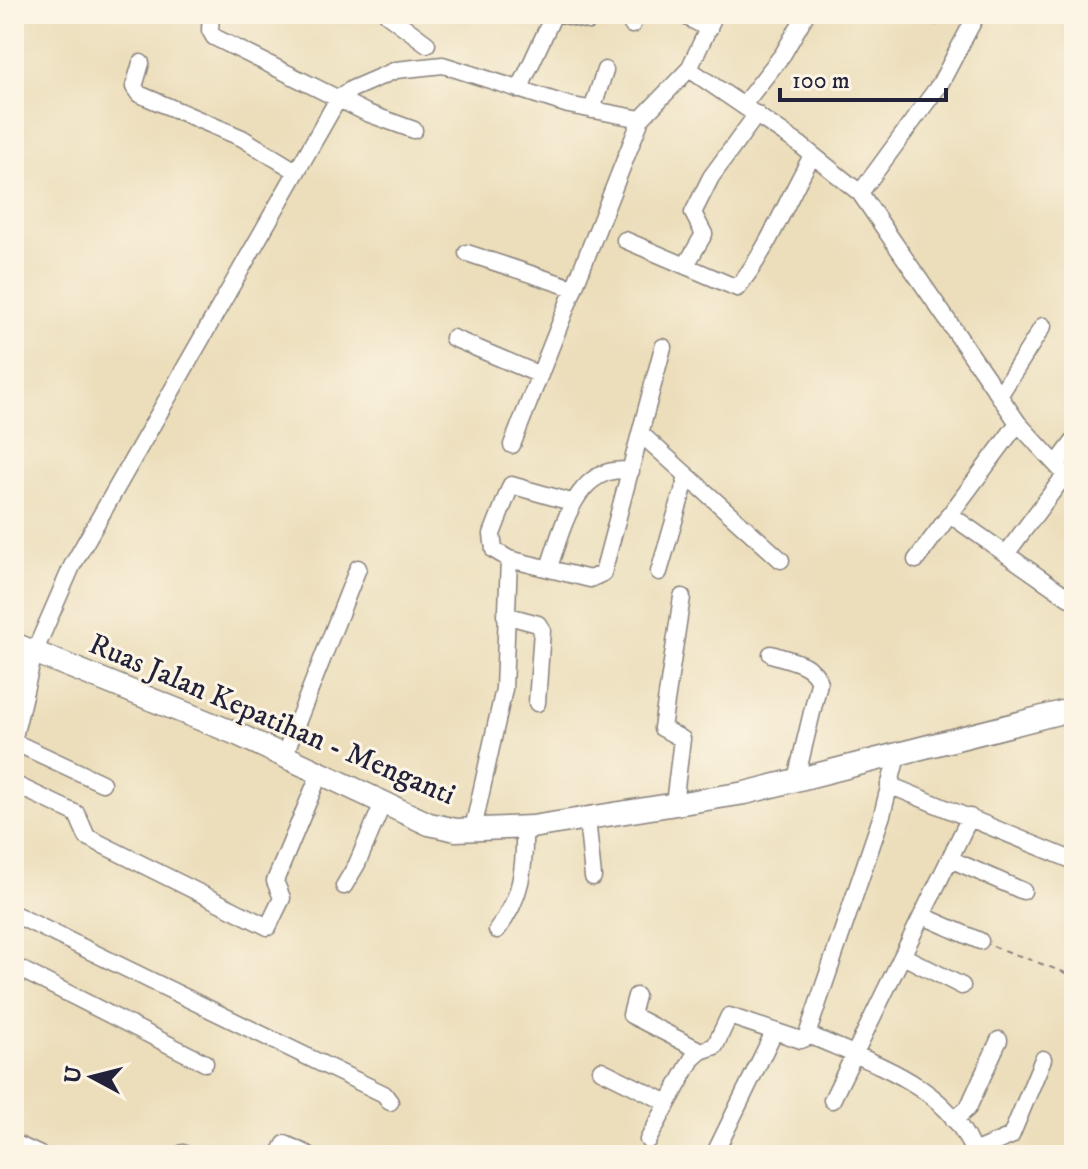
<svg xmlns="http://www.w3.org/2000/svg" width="1088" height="1169" font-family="'IM FELL DW Pica',serif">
	<rect width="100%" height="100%" fill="#fcf5e5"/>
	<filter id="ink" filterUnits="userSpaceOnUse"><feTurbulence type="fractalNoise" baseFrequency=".0125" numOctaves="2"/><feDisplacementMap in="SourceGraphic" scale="16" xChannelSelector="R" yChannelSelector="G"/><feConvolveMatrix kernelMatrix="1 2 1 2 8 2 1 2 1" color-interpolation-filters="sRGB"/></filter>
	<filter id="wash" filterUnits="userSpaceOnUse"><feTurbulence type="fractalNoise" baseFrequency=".006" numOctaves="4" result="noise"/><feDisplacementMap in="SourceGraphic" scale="32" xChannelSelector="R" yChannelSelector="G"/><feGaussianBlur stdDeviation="1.8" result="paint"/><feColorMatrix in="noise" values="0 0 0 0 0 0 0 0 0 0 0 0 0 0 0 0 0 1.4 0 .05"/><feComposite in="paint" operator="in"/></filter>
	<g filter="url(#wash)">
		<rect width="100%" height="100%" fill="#ecdebb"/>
	</g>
	<g filter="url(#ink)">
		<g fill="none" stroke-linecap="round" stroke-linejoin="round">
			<defs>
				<path id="minor" d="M211,14L210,30L214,37L367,113L414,130
					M387,14L427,44
					M561,14L589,21
					M681,14L709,29
					M937,16L938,14
					M632,25L636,14
					M141,63L134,87L139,94L242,138L296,171
					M689,69L799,144L860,193L1018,423L1074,484
					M519,90L554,14
					M743,105L783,54L806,14
					M592,110L605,70
					M860,193L940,84L977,14
					M625,240L737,288C769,249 787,199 812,156
					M467,253L573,288
					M686,265L704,234L693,213L711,177L757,114
					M453,338L540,375
					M999,396L1043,326
					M641,434L781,560
					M512,445L641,119L689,69L715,14
					M1057,464L1074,441
					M571,502L511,485L492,534L494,550L509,559L590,579L603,573L663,347
					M949,514L1006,554L1065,475
					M1006,554L1069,598
					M916,560L1018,423
					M549,567C563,527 577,462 631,471
					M659,572L687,477
					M505,615L538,624L542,630L537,703
					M771,654C788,660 815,663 819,683L796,779
					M14,737L34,653L72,566L338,99L352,89L396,70L443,65L568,105L641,119
					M14,742L102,783
					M284,756L358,568
					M14,784L77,814L87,837L268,927L282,898L275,881L320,773
					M889,785L1074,861
					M674,804L682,739L662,728L682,597
					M587,818L593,877
					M473,829L504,689L509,559
					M950,859L1023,891
					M344,886L357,864L383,803
					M14,914L384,1094L390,1102
					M923,916L980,941
					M497,930C522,898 525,867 524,827
					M903,956L962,986
					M14,966L205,1063
					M636,996L631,1015L701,1051
					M807,1034C868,1062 951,1084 974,1155
					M601,1070L668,1103
					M832,1100L970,817
					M954,1120L968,1108L999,1040
					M648,1140L692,1059L701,1051L715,1046L729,1016L801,1040L806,1038L882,815L898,752
					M14,1143L40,1155
					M973,1152L1011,1136L1043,1059
					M182,1155L183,1153
					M279,1155L285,1144L309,1155
					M714,1155L774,1032"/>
				<path id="major" d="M14,644L237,734L429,824L456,830L532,827L745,793L1074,709"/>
			</defs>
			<use href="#minor" stroke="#87807b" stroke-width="19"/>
			<use href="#major" stroke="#87807b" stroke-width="25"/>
			<path stroke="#87807b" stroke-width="2" stroke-dasharray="6 6" stroke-linecap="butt" d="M993,946L1074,976"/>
			<use href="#minor" stroke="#fff" stroke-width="16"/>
			<use href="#major" stroke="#fff" stroke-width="22"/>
		</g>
	</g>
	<g text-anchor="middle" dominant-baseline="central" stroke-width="6" stroke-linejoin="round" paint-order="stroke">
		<g font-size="30" fill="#22223b" stroke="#fcf5e5">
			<text transform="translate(272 720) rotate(23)">Ruas Jalan Kepatihan - Menganti</text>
		</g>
	</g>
	<rect width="1088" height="1169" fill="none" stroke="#fcf5e5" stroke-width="48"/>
	<g transform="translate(92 1077) rotate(277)" stroke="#fcf5e5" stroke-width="6" paint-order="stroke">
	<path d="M0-6L14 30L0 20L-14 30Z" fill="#22223b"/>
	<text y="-12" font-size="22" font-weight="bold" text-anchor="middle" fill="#22223b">U</text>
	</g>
	<path d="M780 88v12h166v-12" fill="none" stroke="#22223b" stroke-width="4"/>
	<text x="792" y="88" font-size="24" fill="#22223b" stroke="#fcf5e5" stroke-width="6" paint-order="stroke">100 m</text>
</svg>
